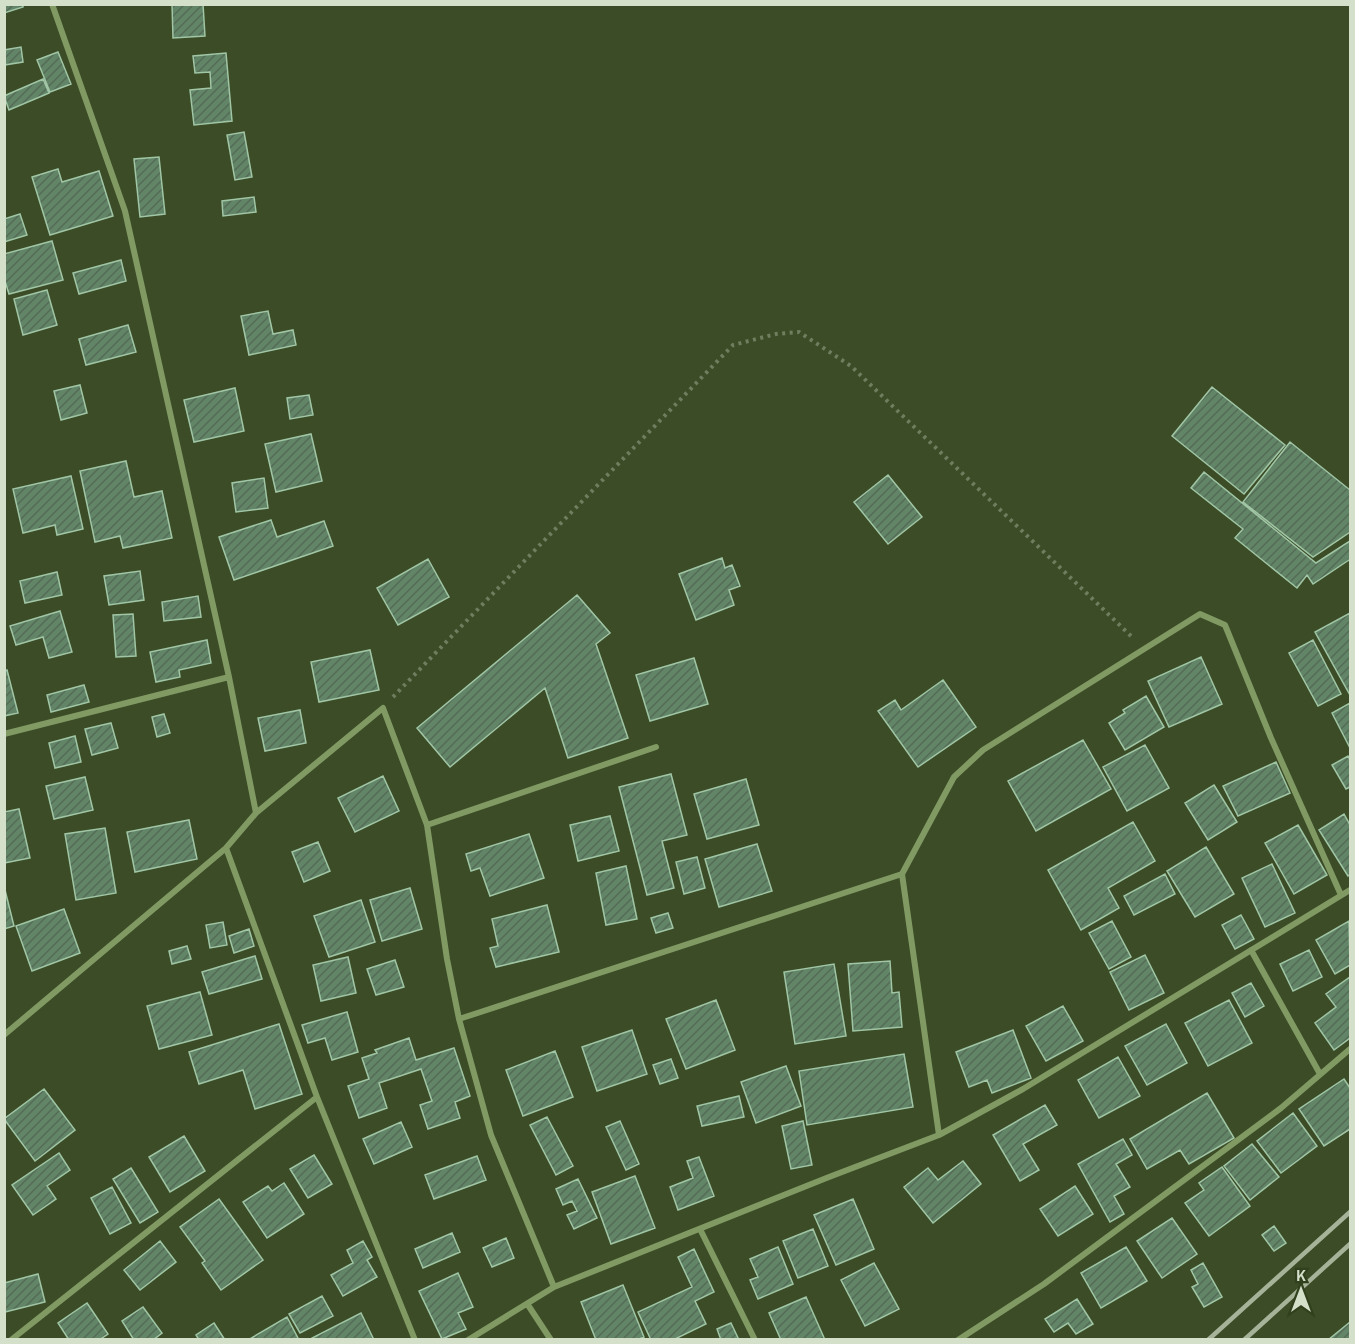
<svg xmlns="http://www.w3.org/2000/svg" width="1355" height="1344" font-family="'Archivo Narrow',sans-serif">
	<defs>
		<pattern id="building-hatch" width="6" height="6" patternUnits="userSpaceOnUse" patternTransform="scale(1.5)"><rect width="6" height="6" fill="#628567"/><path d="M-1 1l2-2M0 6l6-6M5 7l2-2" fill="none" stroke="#546b56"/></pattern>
	</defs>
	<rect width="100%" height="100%" fill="#3b4c27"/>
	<path fill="url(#building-hatch)" stroke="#a0c6a5" stroke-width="1.5" d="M4,4H23V7L4,13Z
		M172,4H203L205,36L173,38Z
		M21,47L23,62L4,65V50Z
		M58,52L71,84L50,92L37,60Z
		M226,53L232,121L194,125L190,90L211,88L210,72L195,73L193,56Z
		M43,79L49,93L9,110L4,96Z
		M244,132L252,177L235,180L227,135Z
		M159,157L165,214L140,217L134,159Z
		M58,169L62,182L99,171L113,216L50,235L32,177Z
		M254,197L256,212L223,216L222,201Z
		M20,214L27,235L4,242V219Z
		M52,241L63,280L9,294L4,278V254Z
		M121,260L126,281L79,294L73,273Z
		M47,290L57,325L23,335L14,299Z
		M268,311L273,334L293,330L296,345L249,355L241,316Z
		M128,325L136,352L86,365L79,339Z
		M80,385L87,413L61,420L54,391Z
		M1212,387L1285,445L1244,494L1172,436Z
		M235,388L244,431L194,442L184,400Z
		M309,395L313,415L290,419L287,398Z
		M311,434L322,481L276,492L265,444Z
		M1290,442L1350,490V532L1313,557L1243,502Z
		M126,461L134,497L162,491L172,538L123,548L120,536L95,542L80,471Z
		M1204,472L1316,563L1350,541V562L1349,560L1313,584L1307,575L1297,588L1235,538L1243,529L1191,488Z
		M888,475L922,517L888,544L854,502Z
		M71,476L83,529L57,535L55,525L23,533L13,489Z
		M264,478L268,508L236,512L232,483Z
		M271,520L277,537L324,521L333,546L234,580L219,537Z
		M722,558L725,568L732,565L740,586L729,590L734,605L696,620L679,574Z
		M428,559L449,597L398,625L377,588Z
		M140,571L144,600L109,605L104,576Z
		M57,572L62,595L25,603L20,581Z
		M577,595L610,633L596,644L628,738L568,758L545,688L450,767L417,728Z
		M198,596L201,617L164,621L162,602Z
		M60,611L72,652L49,658L43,637L16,645L10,626Z
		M1350,613V695L1315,632Z
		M133,614L136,656L116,657L113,615Z
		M207,640L211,663L179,670L180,677L156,682L150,652Z
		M1313,640L1341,694L1318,706L1289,653Z
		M370,650L379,690L319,702L311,662Z
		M1201,657L1222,704L1169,727L1148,681Z
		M694,658L708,704L650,721L636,675Z
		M7,670L18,713L4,716V671Z
		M943,680L976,727L918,767L878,711L895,700L901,710Z
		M84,685L89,702L51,712L47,695Z
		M1146,696L1164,727L1125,750L1109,723L1125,713L1123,710Z
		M1350,703V748L1332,713Z
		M300,710L306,743L265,751L258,718Z
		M164,714L170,733L157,737L152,717Z
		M111,723L118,748L92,755L85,729Z
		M75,736L81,762L55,768L49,743Z
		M1083,740L1111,789L1036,831L1008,781Z
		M1145,745L1169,788L1127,811L1103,767Z
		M1348,756L1350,760V787L1346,789L1332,765Z
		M1276,762L1290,793L1238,816L1223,786Z
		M671,774L687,835L662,841L674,888L647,895L619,787Z
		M383,776L399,811L355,832L338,798Z
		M85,777L93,810L54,819L46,786Z
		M746,779L759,825L707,839L694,794Z
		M1214,785L1237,822L1208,840L1185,803Z
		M19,809L30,858L4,863V812Z
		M1344,814L1350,825V874L1348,876L1319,830Z
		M610,816L619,851L578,861L570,825Z
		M189,820L197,859L135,872L127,832Z
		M1133,822L1155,861L1108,888L1119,908L1081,930L1048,870Z
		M1298,825L1327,875L1294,894L1265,843Z
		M105,828L116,893L76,900L65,834Z
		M529,834L544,878L490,896L480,868L471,871L466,854Z
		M318,842L330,871L304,882L292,852Z
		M757,844L772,891L719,907L705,859Z
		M1206,847L1234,894L1195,917L1167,871Z
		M697,857L705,888L684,894L676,862Z
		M1272,864L1295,913L1265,927L1242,878Z
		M626,866L637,919L606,925L596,873Z
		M1165,874L1175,894L1134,915L1124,896Z
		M4,886L14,926L4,929Z
		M410,888L422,929L382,941L370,900Z
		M361,900L375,942L329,957L314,916Z
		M547,905L559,952L496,967L490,948L498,946L492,919Z
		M64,909L80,953L32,971L16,926Z
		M668,913L673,928L656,933L651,918Z
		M1241,915L1254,939L1235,949L1222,925Z
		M1112,921L1131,957L1109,969L1089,933Z
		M1349,921L1350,965L1335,974L1316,940Z
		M223,922L227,945L210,948L206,925Z
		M249,929L254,946L234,953L229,936Z
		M187,946L191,959L172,964L169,951Z
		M1309,950L1322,977L1293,991L1280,964Z
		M1145,955L1164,993L1129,1010L1110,972Z
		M255,956L262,979L209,994L202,972Z
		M348,957L356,993L321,1001L313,965Z
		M395,960L404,987L376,995L367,969Z
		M890,961L892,993L899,992L902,1027L853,1031L848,964Z
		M834,964L846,1036L795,1044L784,972Z
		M1350,977V1038L1334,1050L1315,1023L1336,1007L1326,994Z
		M1251,983L1264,1006L1245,1017L1232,993Z
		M200,992L212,1035L159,1049L147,1006Z
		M716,1000L735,1050L686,1069L666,1019Z
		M1229,1000L1252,1043L1208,1066L1185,1023Z
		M1063,1006L1083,1041L1046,1061L1026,1026Z
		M347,1012L358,1052L332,1060L325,1038L308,1043L302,1025Z
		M279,1024L302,1094L255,1109L243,1070L199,1084L189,1052Z
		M1166,1024L1187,1063L1147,1085L1125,1046Z
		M632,1030L647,1074L597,1091L582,1047Z
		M1013,1030L1031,1078L992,1093L987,1080L969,1087L956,1052Z
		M409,1038L416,1060L454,1048L470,1096L455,1102L460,1118L428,1129L420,1105L432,1101L421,1069L379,1083L387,1108L359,1118L348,1086L369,1079L362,1058L377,1053L375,1050Z
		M555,1051L573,1097L523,1116L506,1070Z
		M904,1054L913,1107L807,1125L799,1071Z
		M1118,1057L1140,1096L1099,1118L1078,1080Z
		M671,1059L678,1078L660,1084L653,1065Z
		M786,1066L801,1106L756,1123L741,1082Z
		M1344,1079L1350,1088V1129L1324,1146L1299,1109Z
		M44,1089L75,1130L35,1161L4,1119Z
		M1207,1093L1234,1138L1189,1164L1180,1150L1147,1169L1130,1139Z
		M739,1096L744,1117L702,1126L697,1106Z
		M1045,1105L1057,1125L1023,1144L1039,1170L1020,1181L993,1135Z
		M1293,1113L1317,1146L1281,1173L1257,1141Z
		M547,1117L573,1166L556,1175L530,1125Z
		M620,1121L639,1164L626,1170L606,1127Z
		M803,1121L812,1165L791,1169L782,1126Z
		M401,1122L412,1147L374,1164L363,1139Z
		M184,1136L205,1171L170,1192L149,1157Z
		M1123,1139L1132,1155L1116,1164L1130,1187L1114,1196L1124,1214L1110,1222L1078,1164Z
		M1252,1144L1279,1177L1250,1200L1224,1166Z
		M59,1153L70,1170L47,1186L56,1199L33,1215L12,1185Z
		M314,1155L332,1184L308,1198L290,1169Z
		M477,1156L486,1180L434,1199L425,1175Z
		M699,1157L714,1196L678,1210L670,1187L693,1178L687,1161Z
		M963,1161L981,1184L933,1223L904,1187L928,1168L938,1180Z
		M1222,1167L1250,1206L1209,1236L1185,1203L1204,1190L1199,1183Z
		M131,1168L158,1212L140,1223L113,1179Z
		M635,1176L655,1228L611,1244L592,1192Z
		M578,1179L597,1218L574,1229L567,1215L577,1211L572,1201L563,1205L556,1189Z
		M284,1183L304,1214L267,1238L243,1202L268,1186L272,1191Z
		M1075,1186L1093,1214L1058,1236L1040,1209Z
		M112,1187L131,1223L110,1234L91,1198Z
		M219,1199L263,1260L221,1290L202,1263L205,1261L180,1227Z
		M853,1199L874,1249L836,1265L814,1215Z
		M1172,1218L1197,1254L1162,1278L1137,1241Z
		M1274,1226L1286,1243L1274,1251L1262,1235Z
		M813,1229L828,1266L798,1278L783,1241Z
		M452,1233L460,1252L423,1268L415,1249Z
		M506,1238L514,1258L492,1267L483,1248Z
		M160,1241L176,1262L140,1290L124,1270Z
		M363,1241L372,1257L367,1260L377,1277L343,1296L331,1275L353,1263L347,1250Z
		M778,1247L793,1284L758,1299L750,1280L758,1277L750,1259Z
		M1126,1247L1147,1281L1101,1308L1081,1273Z
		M694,1249L714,1292L695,1301L706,1324L673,1340H651L638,1312L692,1287L678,1257Z
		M874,1263L899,1309L865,1326L841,1280Z
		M1203,1263L1222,1297L1204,1307L1192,1287L1198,1284L1191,1270Z
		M458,1273L473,1307L458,1313L466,1329L442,1339L419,1291Z
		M38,1274L45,1302L5,1312L4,1283Z
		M623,1285L644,1337L637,1340H596L581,1302Z
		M322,1296L333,1316L300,1333L289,1314Z
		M806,1297L825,1340H781L769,1313Z
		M1077,1299L1093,1324L1076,1334L1068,1323L1054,1332L1045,1319Z
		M87,1303L108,1334L99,1340H69L58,1323Z
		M143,1307L162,1333L153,1340H134L122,1321Z
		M361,1313L374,1340H313L312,1338Z
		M287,1317L299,1340H248Z
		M1350,1322V1340H1328Z
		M214,1323L225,1340H199L196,1335Z
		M731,1323L739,1340H721L717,1329Z"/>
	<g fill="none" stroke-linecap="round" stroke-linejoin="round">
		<path stroke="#6f7e5f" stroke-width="4" stroke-dasharray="3 4.5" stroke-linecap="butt" d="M393,697L733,345L776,334L799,332L851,366L1132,637"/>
		<path stroke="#819a63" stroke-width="6" d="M52,4L125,211L229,677L256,813
			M4,734L229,677
			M427,825L656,747
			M902,874L939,1135
			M1251,950L1320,1074
			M459,1019L902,874L954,777L983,750L1200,614L1225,625L1271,738L1341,895
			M4,1035L226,848L256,813L383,708L427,825L447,959L459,1019L491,1135L554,1287
			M317,1097L415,1340
			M700,1229L755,1340
			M528,1305L551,1340
			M11,1340L317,1097L226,848
			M468,1340L554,1287L829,1177L939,1135L1023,1089L1350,890
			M958,1340L1044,1284L1281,1108L1350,1049"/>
		<path stroke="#a6b399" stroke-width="4.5" d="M1208,1340L1350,1212
			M1244,1340L1350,1244"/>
	</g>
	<rect width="1355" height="1344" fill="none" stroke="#d5e0cb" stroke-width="12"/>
	<g transform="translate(1301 1290)" stroke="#31411d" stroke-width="4.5" paint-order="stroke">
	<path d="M0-4.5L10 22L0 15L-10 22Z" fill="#d5e0cb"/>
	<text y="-9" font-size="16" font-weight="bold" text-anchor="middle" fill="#d5e0cb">K</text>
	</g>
</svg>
